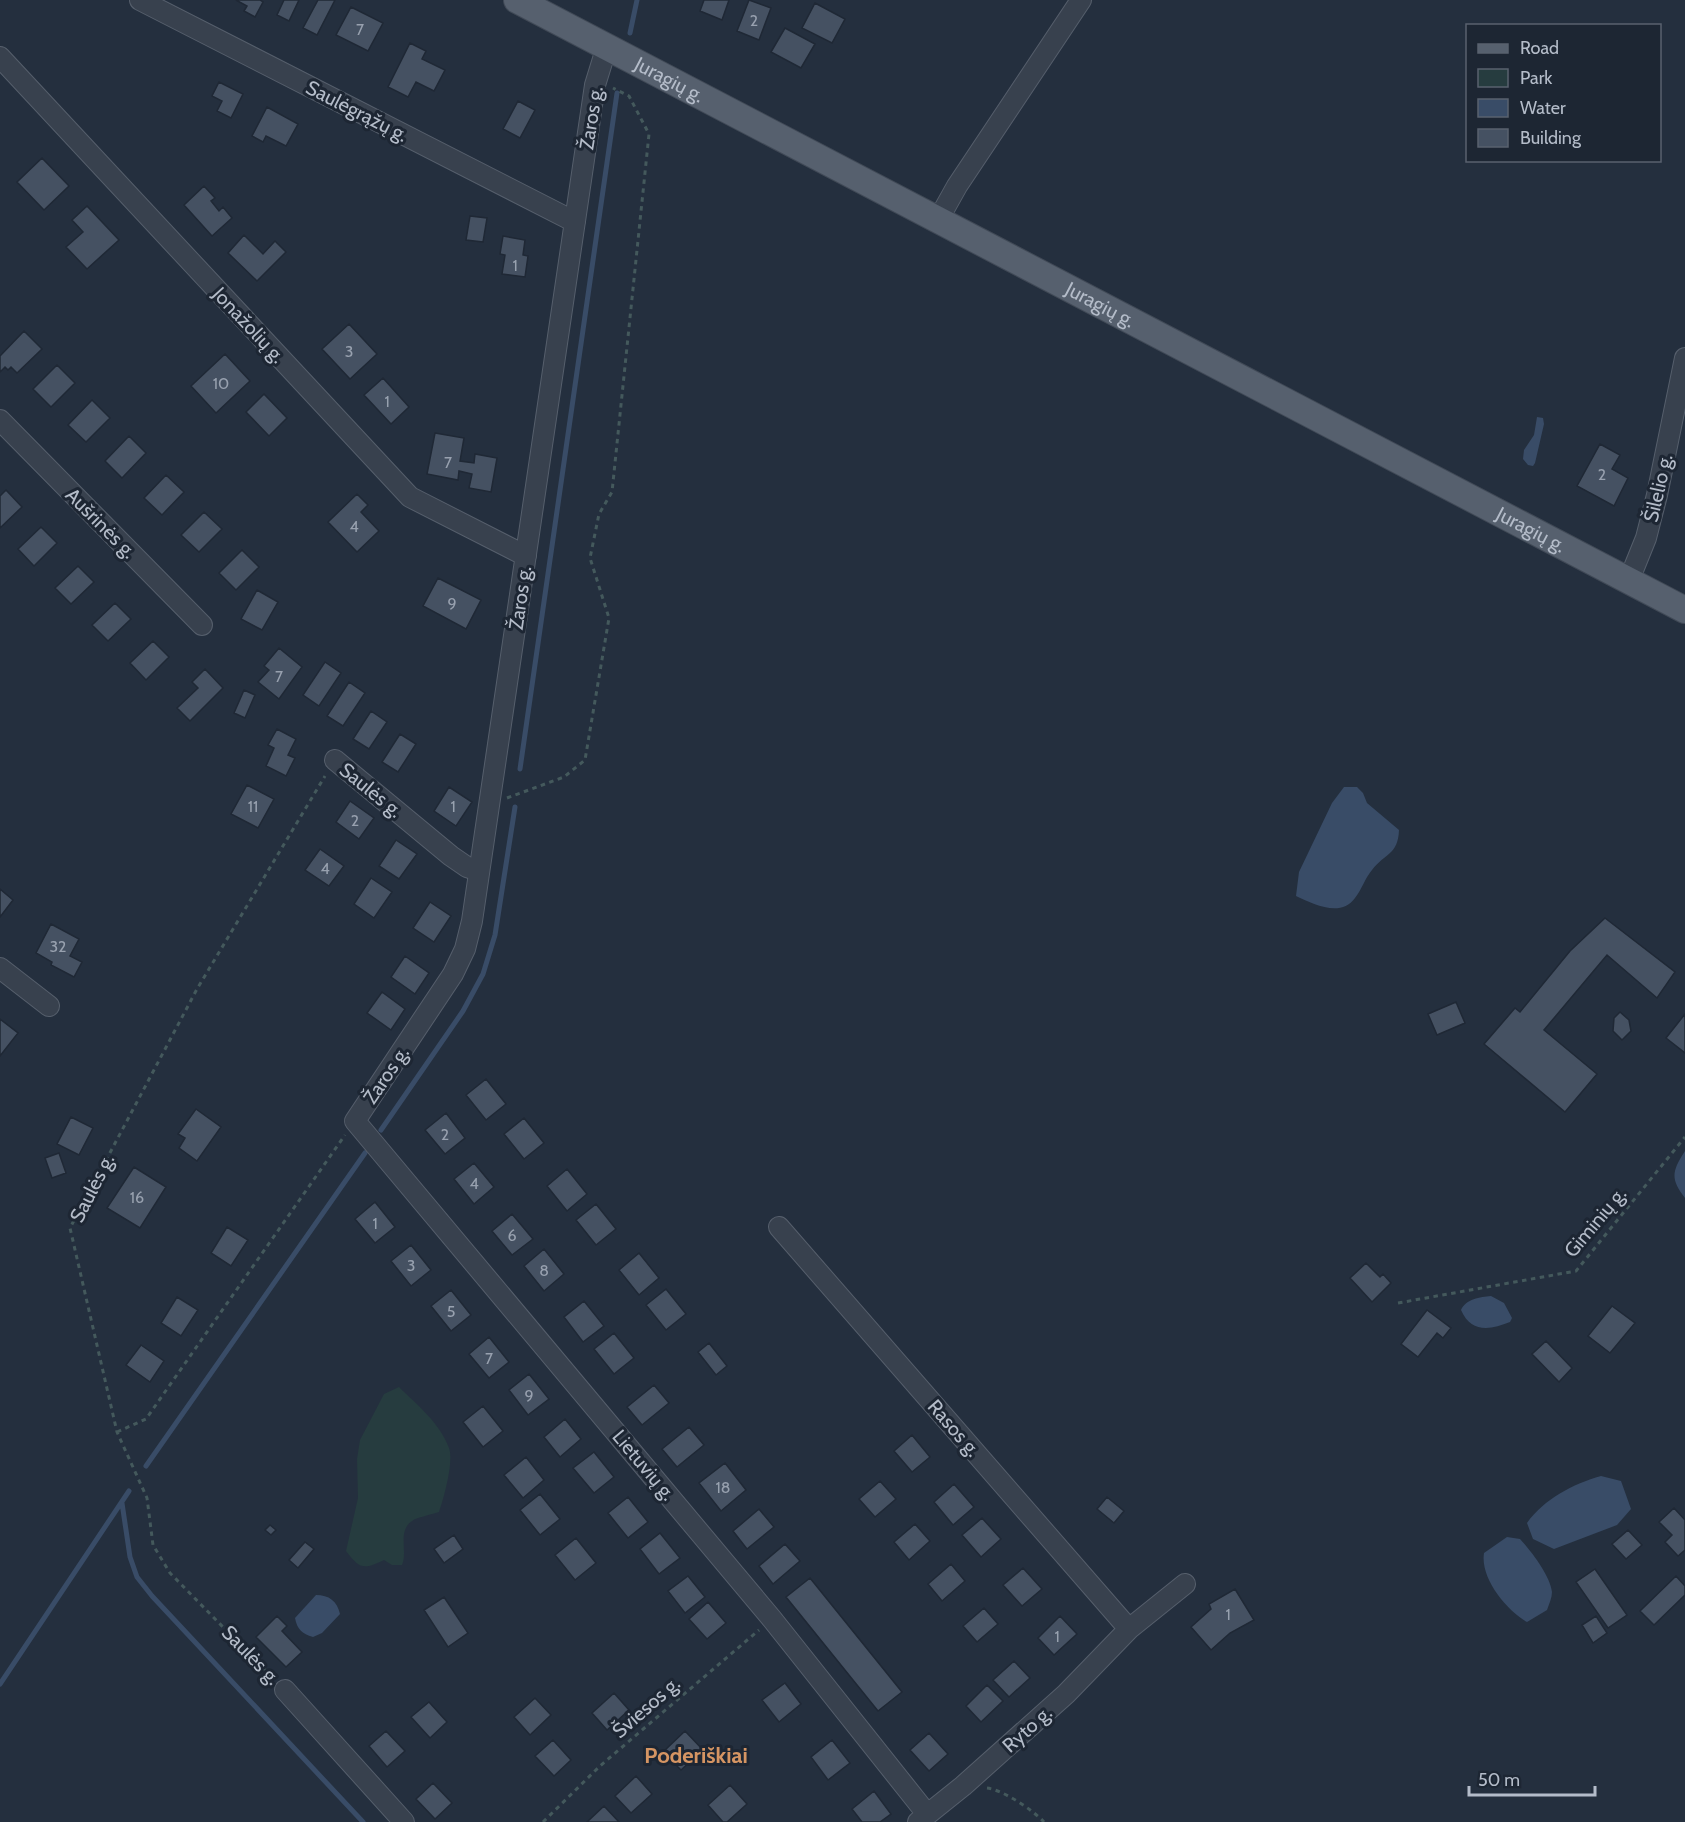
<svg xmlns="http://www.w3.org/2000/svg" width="1685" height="1822" font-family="Cabin,sans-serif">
	<rect width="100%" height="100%" fill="#242f3e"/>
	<path fill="#263c3f" d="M399,1387C417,1405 440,1423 449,1448C454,1461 444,1498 439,1512C431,1515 417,1517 412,1521C397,1531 408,1552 402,1565H392L384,1560C363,1570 360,1569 346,1551L358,1498L357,1459L360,1440L384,1394Z"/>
	<path fill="#394c67" d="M1537,417L1543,418L1544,424L1535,463L1533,466L1528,465L1523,459L1524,450L1534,435Z
		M1344,787H1357L1363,793L1367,803L1399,830C1398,855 1385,853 1372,870C1365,878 1362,889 1355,898C1341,918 1313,904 1296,896L1299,872L1332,803Z
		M1685,1151V1198C1670,1179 1672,1171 1685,1151Z
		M1491,1296L1504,1303L1512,1318L1510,1322C1490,1330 1471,1333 1461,1310C1466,1299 1480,1297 1491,1296Z
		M1601,1476L1621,1481L1631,1509L1617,1525L1554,1549L1533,1539L1527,1523C1544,1499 1573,1484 1601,1476Z
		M1507,1537L1520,1539C1531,1551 1550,1575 1552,1592C1552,1598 1549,1604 1547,1610L1527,1622C1506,1610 1480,1578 1484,1553Z
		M316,1595C329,1595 337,1601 340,1614L322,1633L313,1637C302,1634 297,1629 295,1618Z"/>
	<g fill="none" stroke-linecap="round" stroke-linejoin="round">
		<path stroke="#394c67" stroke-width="5" d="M630,33L637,0
			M520,769L617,93
			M381,1130L463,1011L483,974L495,935L515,807
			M146,1466L365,1153
			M122,1503L130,1557L137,1577L152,1596L363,1822
			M0,1684L129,1491"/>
	</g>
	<path fill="#455162" stroke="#1f2835" stroke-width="1.5" d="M236,0H260L263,2L255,17L244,11L247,6Z
		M284,0H299L289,21L277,15Z
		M318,0H335L317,35L303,28Z
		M704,0H729L722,20L700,11Z
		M749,0L771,8L759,40L737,31Z
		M815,3L845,19L832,43L802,28Z
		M351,7L383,23L368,51L336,35Z
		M785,28L815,44L801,68L771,52Z
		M410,43L426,51L422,59L445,70L434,91L416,82L408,97L388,87Z
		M219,82L243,94L231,118L217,111L222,101L212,96Z
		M518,101L535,110L520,138L503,129Z
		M267,107L298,124L286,146L266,136L263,142L252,136Z
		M42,158L69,186L44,210L17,182Z
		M204,186L215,198L211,201L219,211L223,207L232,218L212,236L184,205Z
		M87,206L119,240L87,269L66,247L83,232L72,220Z
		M470,216L487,218L483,242L466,240Z
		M244,235L263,254L275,241L286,252L257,281L228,253Z
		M503,236L525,240L523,255L528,256L525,277L502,274L505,255L500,254Z
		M349,324L377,354L350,379L322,349Z
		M24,331L42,349L17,373L11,367L8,370L5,367L0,372V356Z
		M225,354L250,381L216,413L191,386Z
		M57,365L75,383L51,407L33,389Z
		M383,378L409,407L391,424L364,395Z
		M264,394L287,418L269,436L246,412Z
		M92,400L110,418L86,442L68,425Z
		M435,433L464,438L460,461L474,463L475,454L497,458L491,492L469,488L472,474L459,471L458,480L427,474Z
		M129,436L146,453L122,478L105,461Z
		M1600,444L1620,455L1612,469L1628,478L1614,506L1577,486Z
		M166,475L184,492L162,515L144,498Z
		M6,490L22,507L0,528V496Z
		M357,494L368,505L361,512L379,531L357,552L328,522Z
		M204,512L222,529L199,552L181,535Z
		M41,527L57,543L34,566L18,549Z
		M242,550L259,567L236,590L219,573Z
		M78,566L94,582L71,604L55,588Z
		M438,578L481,600L466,629L423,606Z
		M257,590L278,602L262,630L241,619Z
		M115,603L131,619L108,641L92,625Z
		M153,641L169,657L146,680L130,663Z
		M279,648L302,667L279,699L258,682L269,670L264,666Z
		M325,662L341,673L319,706L303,695Z
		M205,669L223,688L190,721L177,708L198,688L192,682Z
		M349,682L365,693L343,726L327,716Z
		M244,690L255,695L245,718L234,713Z
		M371,711L387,722L369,749L353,739Z
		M277,729L296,739L288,755L295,758L286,776L266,766L274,748L268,745Z
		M400,734L416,744L398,772L382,762Z
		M247,785L274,799L258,828L231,814Z
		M449,787L472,802L456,826L434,811Z
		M350,801L374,818L359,839L336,822Z
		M396,840L417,854L399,879L379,866Z
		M320,849L344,866L329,886L305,870Z
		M371,878L392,892L374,918L354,904Z
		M0,889L13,900L0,917Z
		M430,902L451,916L434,942L413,928Z
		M1605,918L1675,972L1657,998L1607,955L1544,1030L1597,1074L1565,1112L1484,1044L1515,1008L1520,1012L1570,951Z
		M51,924L79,939L70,956L82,962L74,977L51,965L52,962L36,953Z
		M405,956L429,973L415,994L391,977Z
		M382,992L405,1009L391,1030L367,1013Z
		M1456,1002L1465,1023L1437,1035L1428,1014Z
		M1620,1012L1629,1020L1631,1031L1622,1040L1613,1031L1614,1018Z
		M1685,1014V1053L1666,1038Z
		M0,1019L18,1033L0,1056Z
		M486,1079L506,1104L486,1120L466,1095Z
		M196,1109L221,1127L197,1161L179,1148L185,1138L178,1134Z
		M446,1113L465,1138L445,1154L425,1130Z
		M71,1117L93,1128L79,1155L57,1144Z
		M524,1118L544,1143L524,1159L504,1134Z
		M59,1153L66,1173L52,1178L45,1158Z
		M474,1163L494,1187L474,1204L454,1179Z
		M134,1167L166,1187L140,1228L107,1208Z
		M567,1169L587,1194L567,1211L547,1186Z
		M375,1202L395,1227L375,1243L355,1219Z
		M596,1204L616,1229L596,1245L576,1220Z
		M512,1214L533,1239L512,1255L492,1231Z
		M227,1227L248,1240L231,1266L211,1253Z
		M411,1245L431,1270L411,1286L391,1261Z
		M544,1249L564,1274L544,1291L524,1266Z
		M639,1253L659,1278L639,1295L619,1270Z
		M1366,1263L1380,1277L1383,1274L1391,1283L1372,1302L1350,1278Z
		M666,1289L686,1314L666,1330L646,1305Z
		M451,1290L471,1315L451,1331L431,1306Z
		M177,1297L198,1310L181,1336L161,1323Z
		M584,1301L604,1326L583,1342L564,1317Z
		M1612,1306L1635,1323L1610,1353L1588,1336Z
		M1427,1310L1451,1328L1443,1338L1437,1333L1418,1357L1401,1344Z
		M614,1333L634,1358L614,1374L594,1349Z
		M489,1337L509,1362L489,1378L469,1354Z
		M1546,1341L1572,1368L1559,1382L1532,1354Z
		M709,1343L727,1366L716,1375L698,1352Z
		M141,1345L164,1361L150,1382L126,1365Z
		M529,1374L549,1399L528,1415L509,1390Z
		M654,1385L669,1403L642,1425L627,1407Z
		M483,1406L503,1431L483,1447L463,1422Z
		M565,1419L581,1439L560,1457L544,1437Z
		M689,1427L704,1445L677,1467L662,1449Z
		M912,1435L930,1457L912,1472L894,1451Z
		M594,1452L614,1477L594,1493L573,1468Z
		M526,1457L544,1480L523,1498L504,1475Z
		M725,1463L746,1490L721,1511L699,1483Z
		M880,1481L896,1499L875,1517L859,1499Z
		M954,1484L974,1507L953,1525L934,1502Z
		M540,1494L560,1519L540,1535L520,1510Z
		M628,1497L648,1522L628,1538L608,1513Z
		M1107,1497L1124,1511L1114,1523L1097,1509Z
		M1674,1508L1685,1520V1550L1678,1556L1665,1542L1672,1535L1659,1522Z
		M759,1509L774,1527L747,1549L733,1531Z
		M982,1518L1001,1539L981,1557L962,1535Z
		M915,1524L930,1541L909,1560L894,1542Z
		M270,1525L276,1530L271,1535L265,1530Z
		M1628,1530L1642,1545L1626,1559L1612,1544Z
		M660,1533L680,1558L659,1574L640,1549Z
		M454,1535L463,1549L444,1563L434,1549Z
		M576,1538L596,1563L575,1580L555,1555Z
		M305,1542L314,1549L298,1568L289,1560Z
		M785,1544L800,1561L773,1584L759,1566Z
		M951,1564L965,1581L942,1601L928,1584Z
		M1023,1568L1042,1589L1022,1606L1003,1585Z
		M1595,1569L1627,1615L1608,1628L1576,1582Z
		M688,1576L705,1597L685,1613L668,1591Z
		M1676,1576L1685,1586V1595L1654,1625L1640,1611Z
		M810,1578L902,1692L878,1711L786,1597Z
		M1235,1589L1254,1620L1230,1633L1211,1650L1191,1627L1211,1609L1209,1604Z
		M444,1597L468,1633L448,1647L424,1610Z
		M708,1602L726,1623L707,1639L689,1619Z
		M984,1608L998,1624L977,1642L963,1626Z
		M277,1616L287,1626L282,1631L302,1652L286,1667L256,1637Z
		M1060,1616L1077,1634L1054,1655L1038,1638Z
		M1596,1616L1607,1633L1593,1643L1582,1625Z
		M1014,1661L1030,1678L1009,1697L993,1680Z
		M785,1683L801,1704L779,1722L762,1700Z
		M987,1685L1003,1701L981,1722L966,1706Z
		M614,1693L629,1710L607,1730L592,1713Z
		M535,1698L551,1715L530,1735L514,1717Z
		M429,1702L447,1722L430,1738L411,1717Z
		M386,1731L405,1751L387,1767L369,1746Z
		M685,1731L703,1750L681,1770L663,1752Z
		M929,1733L948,1754L929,1771L910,1750Z
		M553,1740L571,1760L554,1776L535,1756Z
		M832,1740L850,1763L828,1780L811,1757Z
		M636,1776L652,1794L631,1813L615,1796Z
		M433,1783L452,1803L435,1819L416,1799Z
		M730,1785L747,1804L727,1822H723L708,1805Z
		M874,1791L891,1814L880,1822H862L852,1809Z
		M604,1806L619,1822H587Z"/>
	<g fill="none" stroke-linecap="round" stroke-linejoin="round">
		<defs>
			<path id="minor" d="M140,0L575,222
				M607,46L595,85L472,921L465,949L453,974L355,1121L772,1619L927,1814
				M0,57L410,497L526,556
				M938,220L957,186L1081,0
				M0,420L202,625
				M1629,580L1646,538L1657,495L1685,358
				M335,760L451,856L467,867L479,871
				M0,968L49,1006
				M779,1227L1129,1629
				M285,1690L404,1822
				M918,1822L963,1786L1066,1694L1129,1629L1185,1584"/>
			<g id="major">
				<path id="s1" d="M517,0L1685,610"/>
			</g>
		</defs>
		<use href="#minor" stroke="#565f6c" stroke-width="22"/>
		<use href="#major" stroke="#414a57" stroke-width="28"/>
		<path stroke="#44595c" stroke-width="3" stroke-dasharray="4.5 4.5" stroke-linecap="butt" d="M507,798L564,777L585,760L609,618L590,558L599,514L612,492L649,134L629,96L613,88
			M1398,1303L1576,1271L1685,1137
			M117,1432L146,1419L345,1135
			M273,1678L170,1573L153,1545L147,1498L117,1432L70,1228L197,989L325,776
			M987,1788C1003,1790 1033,1810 1044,1822
			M543,1822L600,1766L759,1630"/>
		<use href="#minor" stroke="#38414e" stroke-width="20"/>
		<use href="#major" stroke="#56606e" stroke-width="26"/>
	</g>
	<g text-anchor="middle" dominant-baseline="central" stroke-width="6" stroke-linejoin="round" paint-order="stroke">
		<g font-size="16" fill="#98a1af">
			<text x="754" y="20">2</text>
			<text x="360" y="29">7</text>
			<text x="515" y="265">1</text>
			<text x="349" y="351">3</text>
			<text x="221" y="383">10</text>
			<text x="387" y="401">1</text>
			<text x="448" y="462">7</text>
			<text x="1602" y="474">2</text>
			<text x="354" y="526">4</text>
			<text x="452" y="603">9</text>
			<text x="279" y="676">7</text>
			<text x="253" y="806">11</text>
			<text x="453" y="806">1</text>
			<text x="355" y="820">2</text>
			<text x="325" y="868">4</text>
			<text x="58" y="946">32</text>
			<text x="445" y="1134">2</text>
			<text x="474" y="1183">4</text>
			<text x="137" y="1197">16</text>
			<text x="375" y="1223">1</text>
			<text x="512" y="1235">6</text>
			<text x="411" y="1265">3</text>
			<text x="544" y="1270">8</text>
			<text x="451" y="1311">5</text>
			<text x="489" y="1358">7</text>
			<text x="529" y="1395">9</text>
			<text x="723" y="1487">18</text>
			<text x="1228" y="1614">1</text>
			<text x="1057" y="1636">1</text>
		</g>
		<g font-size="20" fill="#b4bcc9" stroke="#1d2633">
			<text stroke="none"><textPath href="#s1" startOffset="172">Juragių g.</textPath></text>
			<text transform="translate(357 111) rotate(27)">Saulėgrąžų g.</text>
			<text transform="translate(591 118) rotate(-81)">Žaros g.</text>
			<text stroke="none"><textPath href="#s1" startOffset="658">Juragių g.</textPath></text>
			<text transform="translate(249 325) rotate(47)">Jonažolių g.</text>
			<text transform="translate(1658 488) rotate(-77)">Šilelio g.</text>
			<text transform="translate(101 523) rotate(45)">Aušrinės g.</text>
			<text stroke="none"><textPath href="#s1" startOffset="1144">Juragių g.</textPath></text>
			<text transform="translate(520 598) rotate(-82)">Žaros g.</text>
			<text transform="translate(371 790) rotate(39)">Saulės g.</text>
			<text transform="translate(386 1075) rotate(-56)">Žaros g.</text>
			<text transform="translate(92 1188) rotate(-63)">Saulės g.</text>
			<text transform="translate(1595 1222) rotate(-50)">Giminių g.</text>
			<text transform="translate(954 1428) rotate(49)">Rasos g.</text>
			<text transform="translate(644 1465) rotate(50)">Lietuvių g.</text>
			<text transform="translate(251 1655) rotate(46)">Saulės g.</text>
			<text transform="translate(646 1707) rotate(-41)">Šviesos g.</text>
			<text transform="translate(1027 1729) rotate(-42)">Ryto g.</text>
		</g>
		<g font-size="22" font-weight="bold" fill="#d59563" stroke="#1d2633">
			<text x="696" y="1755">Poderiškiai</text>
		</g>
	</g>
	<rect x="1466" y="24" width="195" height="138" fill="#1d2633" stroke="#59626f" stroke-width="1.5"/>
	<rect x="1478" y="44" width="30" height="9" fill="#56606e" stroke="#59626f" stroke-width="1.5"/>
	<text x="1520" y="54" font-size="18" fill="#b4bcc9">Road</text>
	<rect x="1478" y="69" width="30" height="18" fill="#263c3f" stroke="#59626f" stroke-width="1.5"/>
	<text x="1520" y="84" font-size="18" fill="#b4bcc9">Park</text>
	<rect x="1478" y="99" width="30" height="18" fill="#394c67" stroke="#59626f" stroke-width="1.5"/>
	<text x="1520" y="114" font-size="18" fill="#b4bcc9">Water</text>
	<rect x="1478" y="129" width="30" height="18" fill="#455162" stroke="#59626f" stroke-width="1.5"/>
	<text x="1520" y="144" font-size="18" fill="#b4bcc9">Building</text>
	<path d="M1469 1786v9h126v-9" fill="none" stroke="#b4bcc9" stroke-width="3"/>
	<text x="1478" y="1786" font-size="18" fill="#b4bcc9" stroke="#1d2633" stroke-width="4.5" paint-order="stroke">50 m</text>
</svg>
